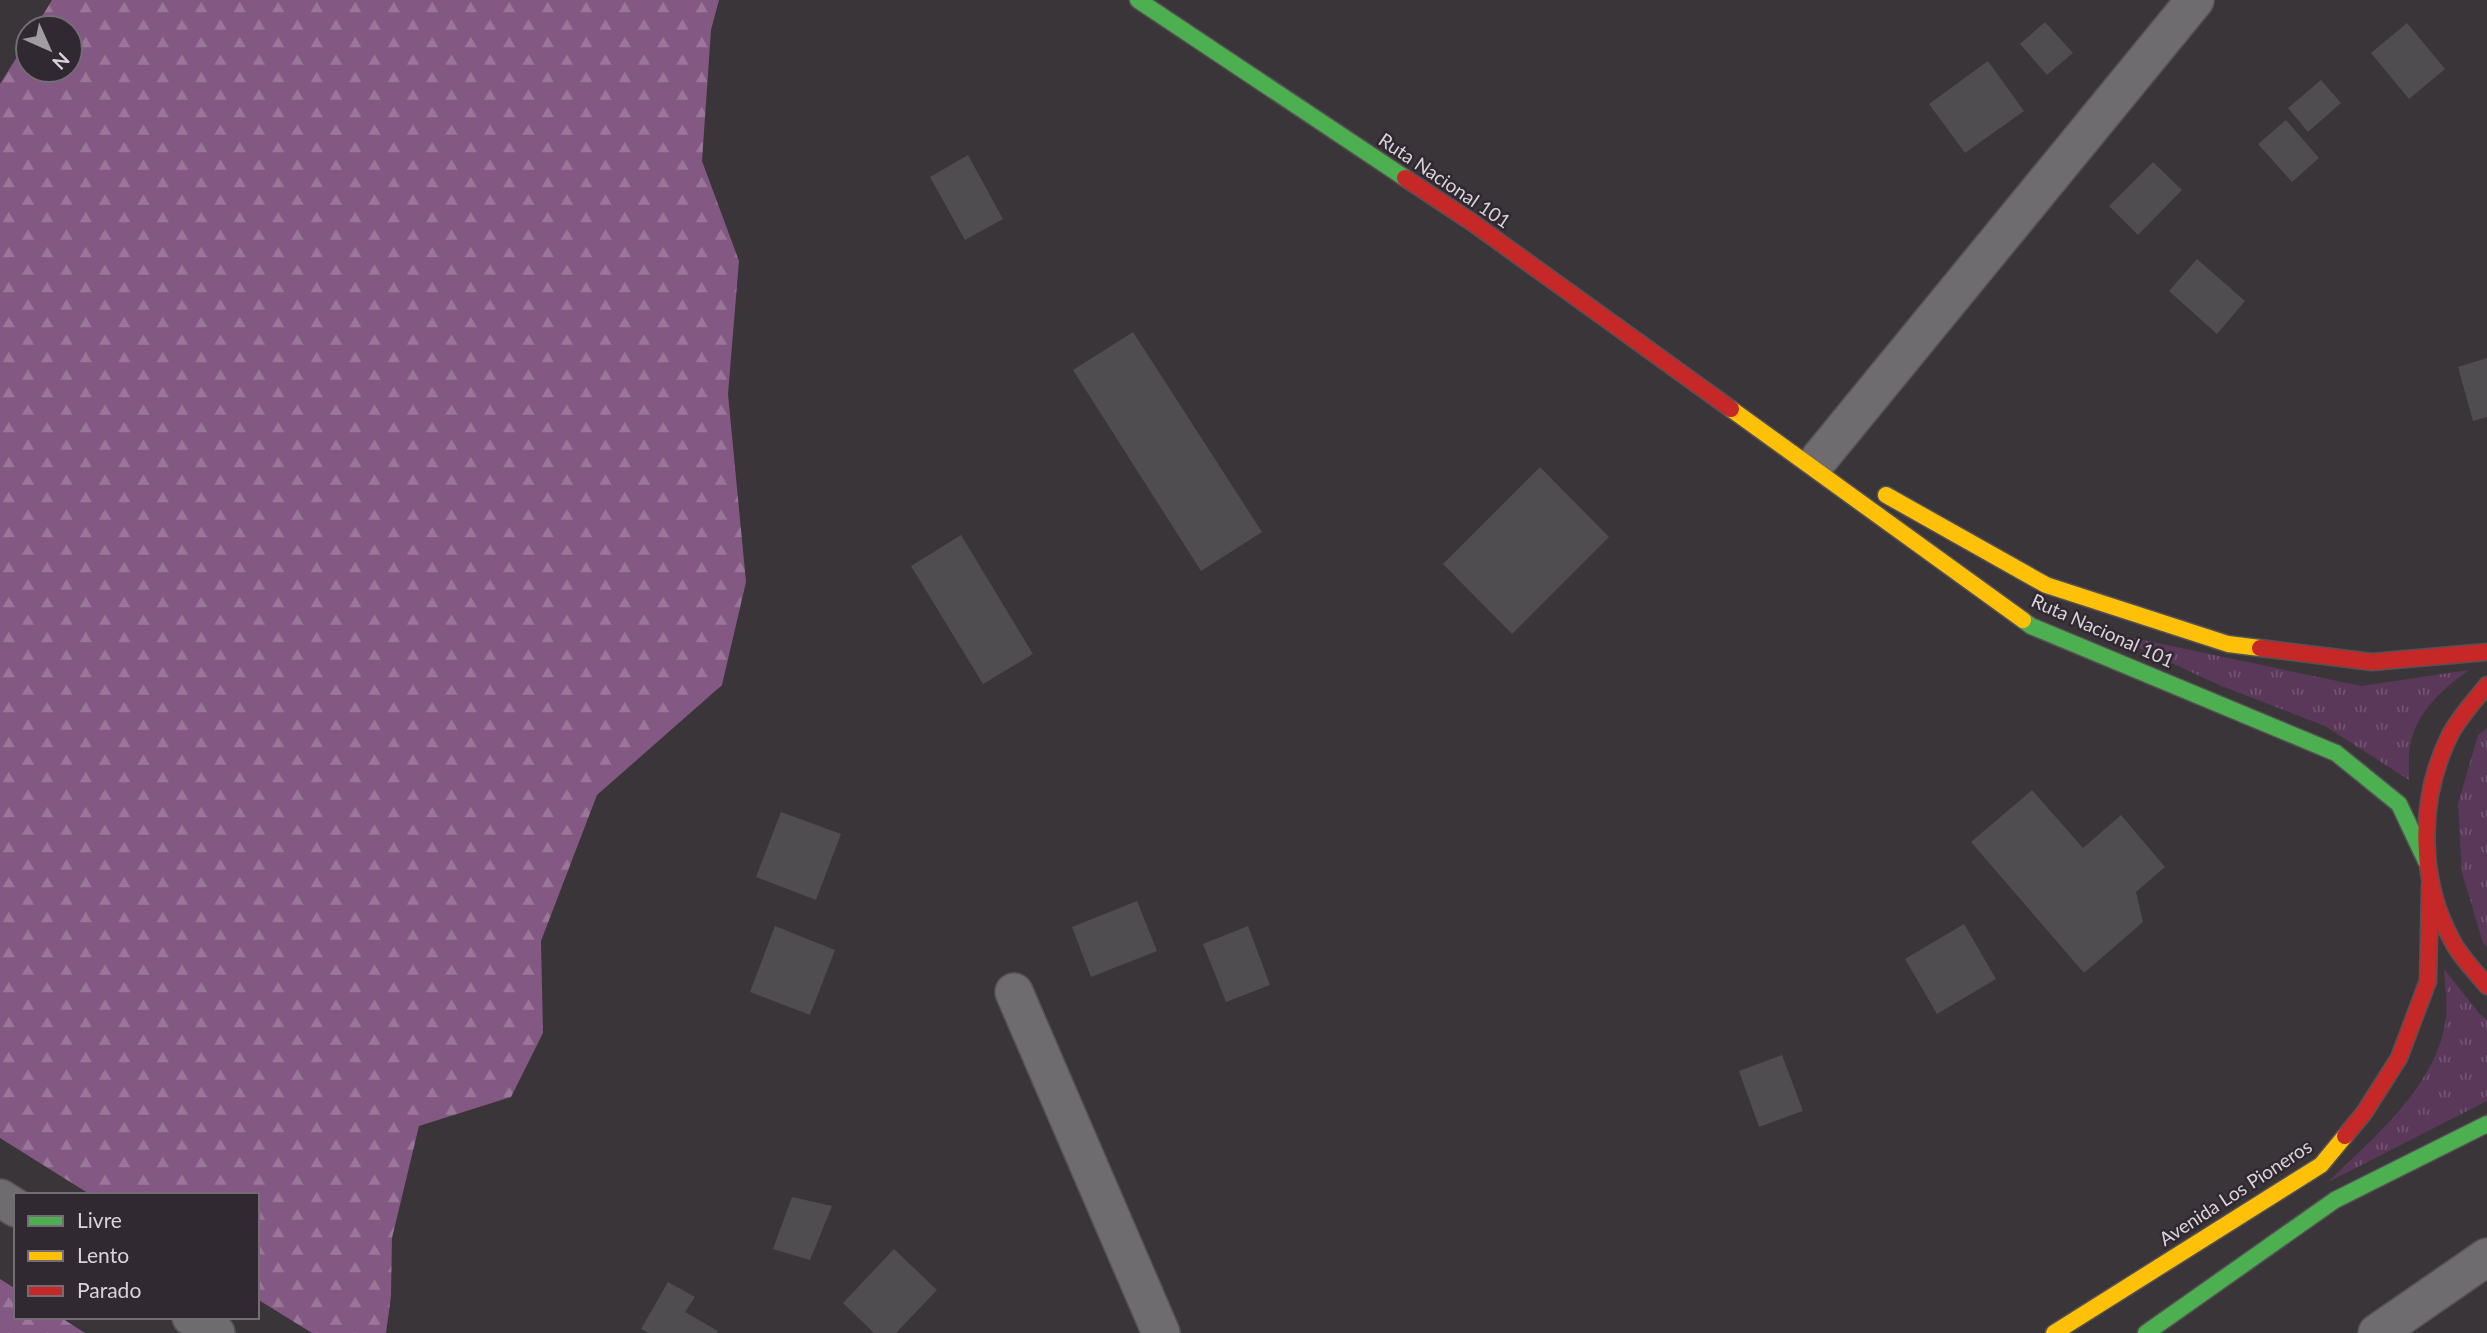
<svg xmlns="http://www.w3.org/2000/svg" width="2487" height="1333" font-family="Lato,sans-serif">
	<defs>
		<pattern id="grass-tufts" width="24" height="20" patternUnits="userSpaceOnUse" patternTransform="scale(1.75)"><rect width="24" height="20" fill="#5a385a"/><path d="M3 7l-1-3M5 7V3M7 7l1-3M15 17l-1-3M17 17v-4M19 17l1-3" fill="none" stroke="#715471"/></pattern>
		<pattern id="forest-firs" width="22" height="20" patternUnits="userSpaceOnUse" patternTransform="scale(1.75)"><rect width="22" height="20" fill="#835882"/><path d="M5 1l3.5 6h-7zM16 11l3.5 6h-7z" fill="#9a7799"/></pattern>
	</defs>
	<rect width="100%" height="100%" fill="#393539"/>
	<path fill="url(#grass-tufts)" d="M2105,632L2361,686L2469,670C2444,688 2419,709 2411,741C2408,753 2409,768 2409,780L2325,726L2219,685Z
		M2487,728V947L2483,943L2462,873L2458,804L2478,735Z
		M2444,969L2479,1013L2487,1020V1101L2328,1182C2374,1137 2437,1086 2446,1018C2448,1003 2445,985 2444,969Z"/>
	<path fill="url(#forest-firs)" d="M52,0H719L711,30L702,161L739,261L728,394L746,582L722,685L597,795L541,941L543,1033L511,1097L419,1126L392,1238L391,1296L386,1333H312L257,1299V1195H91L0,1138V84L28,39V70H70V28H35Z
		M0,1279L16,1289V1317H60L85,1333H0Z"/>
	<path fill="#504d50" d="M2045,22L2073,53L2047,75L2020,44Z
		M2407,23L2445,69L2409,99L2371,53Z
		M1988,61L2024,111L1965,153L1929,104Z
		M2321,80L2341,103L2308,132L2288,108Z
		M2286,120L2319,158L2292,182L2258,144Z
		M968,155L1003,219L965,240L930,177Z
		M2153,162L2182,190L2138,235L2109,206Z
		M2197,259L2245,301L2217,334L2169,291Z
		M1133,332L1262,532L1201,571L1073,370Z
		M2487,358V417L2473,421L2458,367Z
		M1540,467L1609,537L1512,634L1443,564Z
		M961,535L1033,654L983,684L911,566Z
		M2032,790L2083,848L2121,815L2165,867L2136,892L2143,922L2084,973L1971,842Z
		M781,812L841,834L816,900L756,877Z
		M1137,901L1157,951L1091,977L1072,927Z
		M1964,924L1996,979L1937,1014L1905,959Z
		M775,926L835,950L810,1015L750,992Z
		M1248,926L1270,985L1226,1002L1203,944Z
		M1782,1055L1803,1111L1759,1127L1739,1071Z
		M792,1197L832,1206L810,1260L773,1249Z
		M894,1249L937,1290L896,1333H874L843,1303Z
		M668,1282L695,1297L685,1312L718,1331L716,1333H649L641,1329Z"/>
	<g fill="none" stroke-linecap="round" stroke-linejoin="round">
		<defs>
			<path id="street" d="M1820,458L2195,0
				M1014,992L1161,1333
				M0,1198L16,1208
				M191,1317L216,1333
				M2377,1333L2487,1257"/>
			<path id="fast" d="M1138,0L1405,178
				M2023,620L2031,626L2336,753L2399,804L2426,861
				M2146,1333L2335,1200L2487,1124"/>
			<path id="slow" d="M1731,409L2023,620
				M1886,495L2046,585L2228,644L2260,648
				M2054,1333L2321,1165L2345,1136"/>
			<path id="jam" d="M1405,178L1473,223L1731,409
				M2260,648L2372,662L2487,652
				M2487,685C2474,702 2458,718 2449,737C2418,801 2418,881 2454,944C2463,960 2476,972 2487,986
				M2345,1136L2364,1113L2399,1058L2428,981L2430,885"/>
		</defs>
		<use href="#street" stroke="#555155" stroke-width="40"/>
		<use href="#fast" stroke="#555155" stroke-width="19"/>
		<use href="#slow" stroke="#555155" stroke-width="19"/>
		<use href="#jam" stroke="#555155" stroke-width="19"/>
		<use href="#street" stroke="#6f6c6f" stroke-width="37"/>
		<use href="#fast" stroke="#4caf50" stroke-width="16"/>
		<use href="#slow" stroke="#ffc107" stroke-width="16"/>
		<use href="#jam" stroke="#c62828" stroke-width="16"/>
	</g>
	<g text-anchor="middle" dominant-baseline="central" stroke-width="5" stroke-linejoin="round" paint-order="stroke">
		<g font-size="19" fill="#d9d4d9" stroke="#312931">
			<text transform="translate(1445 180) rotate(34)">Ruta Nacional 101</text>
			<text transform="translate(2103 630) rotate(24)">Ruta Nacional 101</text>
			<text transform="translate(2235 1192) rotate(-33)">Avenida Los Pioneros</text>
		</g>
	</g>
	<rect x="14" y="1193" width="245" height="126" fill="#312931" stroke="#746d74" stroke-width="2"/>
	<rect x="28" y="1216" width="35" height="10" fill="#4caf50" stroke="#746d74" stroke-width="2"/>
	<text x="77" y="1228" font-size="21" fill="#d9d4d9">Livre</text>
	<rect x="28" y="1251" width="35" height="10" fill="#ffc107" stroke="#746d74" stroke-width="2"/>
	<text x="77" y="1263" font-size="21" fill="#d9d4d9">Lento</text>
	<rect x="28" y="1286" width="35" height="10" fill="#c62828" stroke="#746d74" stroke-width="2"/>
	<text x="77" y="1298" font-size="21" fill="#d9d4d9">Parado</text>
	<g transform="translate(49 49) rotate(135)"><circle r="33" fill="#312931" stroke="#746d74" stroke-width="2"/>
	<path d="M0-5L12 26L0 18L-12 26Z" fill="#a19ca1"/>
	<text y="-10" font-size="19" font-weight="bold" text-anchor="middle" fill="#d9d4d9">N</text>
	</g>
</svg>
